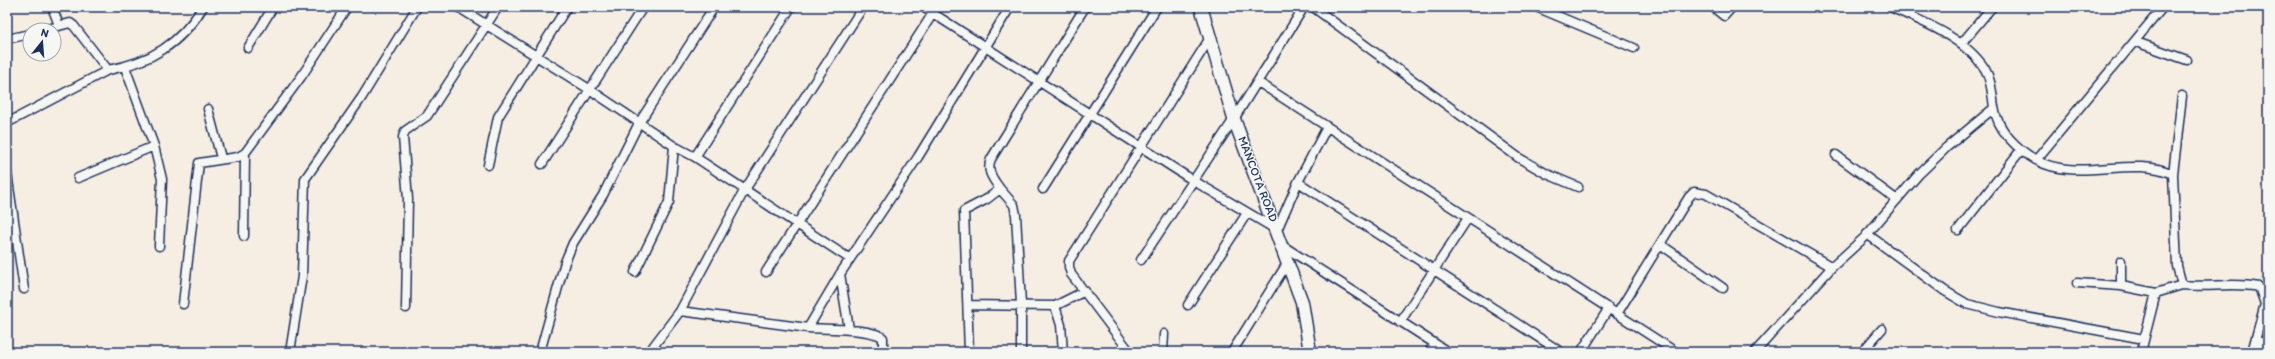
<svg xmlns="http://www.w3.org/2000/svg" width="2275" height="359" font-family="Itim,sans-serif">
	<rect width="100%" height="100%" fill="#f6eee3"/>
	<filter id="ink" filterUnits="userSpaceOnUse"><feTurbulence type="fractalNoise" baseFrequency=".025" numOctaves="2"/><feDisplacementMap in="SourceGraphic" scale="8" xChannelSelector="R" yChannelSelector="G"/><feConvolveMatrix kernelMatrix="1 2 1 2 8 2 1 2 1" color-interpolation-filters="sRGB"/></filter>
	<g filter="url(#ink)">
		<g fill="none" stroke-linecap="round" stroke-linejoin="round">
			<defs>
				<path id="minor" d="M52,7L59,25
					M458,7L589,89L674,146L695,157L850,259
					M923,7L1194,181L1277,230L1298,182L1327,127
					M1313,7L1519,158L1547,174L1578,187
					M1536,7L1634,48
					M1713,7L1724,16L1732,7
					M1890,7C1922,21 1965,38 1985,69C1992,81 1992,95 1994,107C1997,130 2017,149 2036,160C2077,183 2132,155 2173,174L2177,266L2182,285C2208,288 2234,282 2259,287L2265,304L2252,352
					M44,30L70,23L74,26L108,70
					M7,39L30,34
					M2136,42L2187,60
					M1961,44L1992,7
					M248,48L273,7
					M125,67L154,146L162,179L159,246
					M1258,82L1676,352
					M208,109L221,158
					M7,123L108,70C151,62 180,44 203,7
					M1836,155L1897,200
					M695,157L791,7
					M2036,160L2163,7
					M542,164L643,7
					M488,165L498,117L567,7
					M7,173L24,289
					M2173,174L2182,96
					M78,178L154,146
					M1298,182L1561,352
					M1000,189L1014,205L1016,215L1021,304V352
					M1043,189L1157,7
					M1958,230L2021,150
					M1867,234L1945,291L1967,304L1999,312L2144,339
					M244,236L245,153
					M1660,244L1723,288
					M1283,246L1448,352
					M1141,260L1234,119L1304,7
					M635,272L669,202L674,146
					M766,272L937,7
					M840,274L849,329
					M2077,283L2121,286L2156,293L2182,285
					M2121,286V261
					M183,304L199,163L238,157L245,153L301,77L347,7
					M968,305L1055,306L1061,325L1063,352
					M1188,305L1247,213
					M1055,306L1085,291
					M406,308L408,199L403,137L405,131L427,116L498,7
					M680,311L808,328L840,274L918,157L1010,7
					M1617,314L1689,197L1694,192L1706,194L1832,267
					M1400,322L1468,218
					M808,328C823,329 874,328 883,338V352
					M2255,343L2268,341
					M290,352L302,276L305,179L362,97L417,7
					M540,352L565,262L573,243L603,195L639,123L714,7
					M649,352L680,311L744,191L863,7
					M969,352L964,211L987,199L1000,189C993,179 986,171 991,159L1085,7
					M1130,352L1071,274L1069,267V261L1210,38
					M1163,352L1164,334
					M1232,352L1288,262
					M1429,352L1435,344
					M1581,352L1609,308
					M1755,352L1832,267L1865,237L1919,174L1947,147L1994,108
					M1862,352L1882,329
					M2141,352L2156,293"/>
				<path id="secondary" d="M1201,7L1234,119L1302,302L1310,352"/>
			</defs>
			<use href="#minor" stroke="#1b2f5e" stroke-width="11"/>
			<use href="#secondary" stroke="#1b2f5e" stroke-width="15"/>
			<use href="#minor" stroke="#f6f6f2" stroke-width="8"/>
			<use href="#secondary" stroke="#f6f6f2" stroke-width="12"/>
		</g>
	</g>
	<g text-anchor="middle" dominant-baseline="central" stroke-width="3" stroke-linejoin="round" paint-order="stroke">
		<g font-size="12" fill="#1b2f5e" stroke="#f6f6f2">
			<text transform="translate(1258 179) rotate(69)">MANCOTA ROAD</text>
		</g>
	</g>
	<rect width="2275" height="359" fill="none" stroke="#f6f6f2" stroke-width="24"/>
	<rect x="12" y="12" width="2251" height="335" fill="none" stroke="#1b2f5e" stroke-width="1.5" filter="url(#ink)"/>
	<g transform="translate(42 42) rotate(17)"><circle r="19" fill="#f6f6f2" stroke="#9ea6b7"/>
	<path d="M0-3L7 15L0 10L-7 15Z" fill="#1b2f5e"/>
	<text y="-6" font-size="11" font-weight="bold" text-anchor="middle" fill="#1b2f5e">N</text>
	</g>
</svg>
